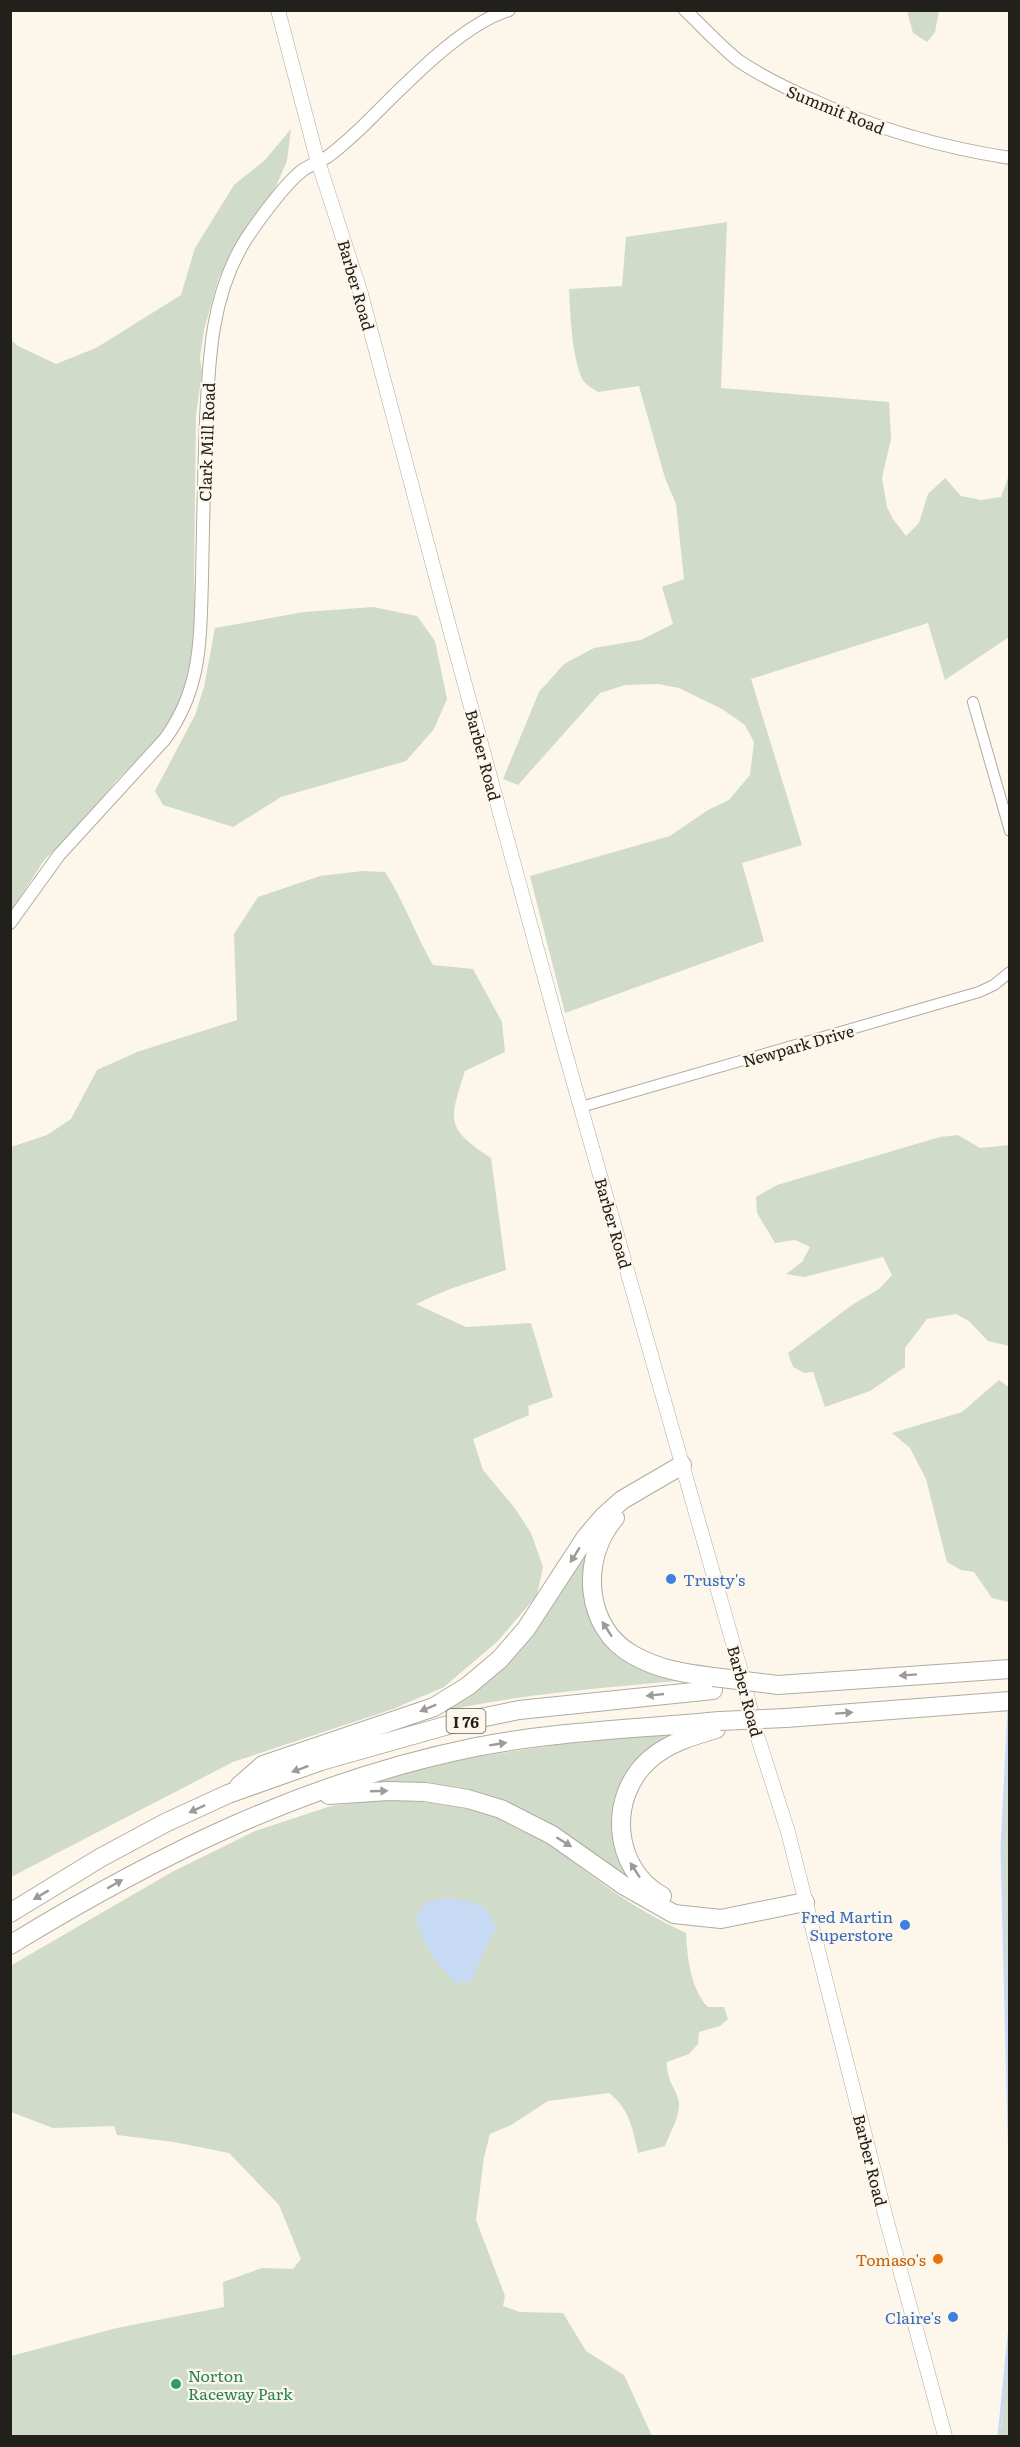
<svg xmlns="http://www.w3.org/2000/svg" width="1020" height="2447" font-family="Literata,serif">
	<rect width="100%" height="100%" fill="#fdf6eb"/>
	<path fill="#d1dbc9" d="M907,11H939L935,32L927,42L913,33Z
		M291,129L287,161L274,191L248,223L231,252L218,280L204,330L200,357L202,373L196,415L194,572L196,648L188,684L166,731L116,781L74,832L45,859L11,911L10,339L18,346L56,364L96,348L181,295L195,248L234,185L265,160Z
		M727,222L721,388L889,402L891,439L882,478L887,507L893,519L906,536L919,523L928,494L945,478L961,496L981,500L1001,497L1009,475V637L945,680L928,623L751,679L802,845L742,863L764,941L565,1013L530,876L670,836L708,810L729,800L750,775L754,742L745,725L722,709L679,688L658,684L625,685L600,693L518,785L503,779L539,692L564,664L594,648L641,640L673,624L662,587L684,579L676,504L665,478L639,386L598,392C593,389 586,385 583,380C572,360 570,312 569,289L622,286L626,237Z
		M373,607L417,616L435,641L447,699L434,729L406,761L281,797L233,827L163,805L155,791L195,715L204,687L215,628L304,612Z
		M363,871L385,872C404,901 415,934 433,965L473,969L502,1022L505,1052L465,1071C449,1121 445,1128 491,1158L506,1270L447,1290L416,1304L466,1327L531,1323L553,1397L528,1406L529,1415L473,1439L483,1470L514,1507L531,1533L543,1567L537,1595L498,1641L444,1687L393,1709L233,1762L11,1877V1147L47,1135L71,1119L97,1070L137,1052L237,1020L234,934L258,897L320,876Z
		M958,1135L980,1148L1009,1145V1346L988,1341L969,1321L956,1314L927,1319L905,1348V1367L870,1391L825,1407L813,1372L804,1373L793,1367L788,1353L852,1305L879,1289L892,1275L883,1257L804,1277L786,1274L802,1262L810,1247L795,1240L775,1243L757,1213L756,1197L777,1185L940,1137Z
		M999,1380L1010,1388L1008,1602L992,1598L974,1572L961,1570L947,1562L926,1479L910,1448L892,1433L962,1412Z
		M597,1529V1622L689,1680C601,1688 516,1694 430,1714L472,1686Z
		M1008,1717H1009V2172L1002,1849Z
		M667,1734L669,1736L620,1790L635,1876L629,1879C580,1841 510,1791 446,1786C419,1784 391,1786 363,1784L468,1758L562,1744Z
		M377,1800C430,1800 485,1807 532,1834C560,1850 584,1871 611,1890C634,1906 660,1921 686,1933C687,1957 691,1990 708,2007H724L728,2019L720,2026L699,2032L698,2044L689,2054L667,2062C666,2082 678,2090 679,2104C679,2119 670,2132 665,2146L638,2153C633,2129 629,2108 609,2093L548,2101L511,2125L490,2134L484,2157L476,2220L505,2296L503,2306L520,2312L563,2313L586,2351L624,2375L652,2436H11V2356L117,2328L224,2307L223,2282L262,2268L293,2269L301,2259L279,2205L229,2153L174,2142L117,2135L114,2126L53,2128L11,2112L10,1966L172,1872L255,1831L331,1806Z
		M1009,2326V2436H1000L1002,2426Z"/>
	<path fill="#c6daf4" d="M446,1898L476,1903L487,1909L496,1927L471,1981L456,1983C434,1962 424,1948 416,1918L425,1902Z"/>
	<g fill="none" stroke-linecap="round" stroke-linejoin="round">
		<path stroke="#c6daf4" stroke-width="3" d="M1009,1708L1002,1849L1010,2172
			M999,2436L1010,2326"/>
		<defs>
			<path id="minor" d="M973,702L1010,831
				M581,1107L979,992L994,985L1010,972"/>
			<path id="tertiary" d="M685,10C703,27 720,46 739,61C761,76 784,87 808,98C873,128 939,147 1010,158
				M10,923L59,855L165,739C202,688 200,640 202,579C203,526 204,473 206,420C209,359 211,298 243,244C254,226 286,182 303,170C310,165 319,162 327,157C339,149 350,138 361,128C399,91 459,25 509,10"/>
			<path id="secondary" d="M278,10L316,155L361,294L449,626L565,1052L740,1668L758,1738L788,1832L886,2218L945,2436"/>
			<path id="motorway" d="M615,1518C580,1558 584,1628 633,1655C660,1670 683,1673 713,1677
				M778,1685L1010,1669
				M786,1718L1010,1701
				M239,1786L263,1765L434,1707L468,1686L500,1659L526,1629L586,1537L603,1517L622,1500L682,1465
				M329,1795L388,1791L425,1792L468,1799L501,1809L552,1835L623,1885L674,1914L721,1919L805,1902
				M662,1896C613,1869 607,1798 649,1760C668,1743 692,1736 716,1729
				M10,1913L100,1858L165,1823L228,1794L321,1761L452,1724L519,1710L713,1690
				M10,1945C157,1855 307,1781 476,1747C557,1731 639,1729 720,1721"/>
		</defs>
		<use href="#minor" stroke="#b1aba0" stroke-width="12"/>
		<use href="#tertiary" stroke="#b1aba0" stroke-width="14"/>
		<use href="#secondary" stroke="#b1aba0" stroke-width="15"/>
		<use href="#motorway" stroke="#b1aba0" stroke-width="20"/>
		<use href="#minor" stroke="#fff" stroke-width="10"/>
		<use href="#tertiary" stroke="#fff" stroke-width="12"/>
		<use href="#secondary" stroke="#fff" stroke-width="14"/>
		<use href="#motorway" stroke="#fff" stroke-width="18"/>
		<defs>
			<path id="motorway-bridge" d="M713,1677L778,1685
				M720,1721L786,1718"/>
		</defs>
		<use href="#motorway-bridge" stroke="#b1aba0" stroke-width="20" stroke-linecap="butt"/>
		<use href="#motorway-bridge" stroke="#fff" stroke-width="18"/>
	</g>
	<defs><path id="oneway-solid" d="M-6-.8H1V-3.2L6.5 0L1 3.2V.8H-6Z" transform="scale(1.5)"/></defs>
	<g fill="#9c9b98">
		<use href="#oneway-solid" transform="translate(575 1555) rotate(122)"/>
		<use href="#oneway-solid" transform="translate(607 1629) rotate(-123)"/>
		<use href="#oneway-solid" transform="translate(908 1675) rotate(176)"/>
		<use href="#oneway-solid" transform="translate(655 1695) rotate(174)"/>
		<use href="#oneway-solid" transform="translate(428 1708) rotate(158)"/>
		<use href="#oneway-solid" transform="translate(844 1713) rotate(-4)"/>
		<use href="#oneway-solid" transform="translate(498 1744) rotate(-9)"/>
		<use href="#oneway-solid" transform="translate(300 1769) rotate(160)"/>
		<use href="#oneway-solid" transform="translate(379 1791) rotate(-2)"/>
		<use href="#oneway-solid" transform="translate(197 1809) rotate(155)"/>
		<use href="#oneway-solid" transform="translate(564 1842) rotate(32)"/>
		<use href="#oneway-solid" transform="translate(635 1870) rotate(-123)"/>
		<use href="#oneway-solid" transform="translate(115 1884) rotate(-30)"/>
		<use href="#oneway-solid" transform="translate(41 1895) rotate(149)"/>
	</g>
	<g fill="#3f7fe0" stroke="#fdf6eb" stroke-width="2">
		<circle cx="671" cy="1579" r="6"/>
		<circle cx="905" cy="1925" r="6"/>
		<circle cx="953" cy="2317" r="6"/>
	</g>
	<circle fill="#e8710a" stroke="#fdf6eb" stroke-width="2" cx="938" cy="2259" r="6"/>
	<circle fill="#2e9e5b" stroke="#fdf6eb" stroke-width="2" cx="176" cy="2384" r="6"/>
	<g text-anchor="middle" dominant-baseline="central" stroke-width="4.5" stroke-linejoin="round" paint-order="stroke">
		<rect fill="#fdf6eb" stroke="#646059" stroke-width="1.5" x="446.5" y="1709" width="39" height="24" rx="4.5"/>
		<g font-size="15" font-weight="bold" fill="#22201b">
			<text x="466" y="1721">I 76</text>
		</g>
		<g font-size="16" fill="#22201b" stroke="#fdf6eb">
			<text transform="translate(836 109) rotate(22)">Summit Road</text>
			<text transform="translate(357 285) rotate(74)">Barber Road</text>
			<text transform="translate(206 442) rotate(-88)">Clark Mill Road</text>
			<text transform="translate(484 755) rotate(75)">Barber Road</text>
			<text transform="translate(798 1045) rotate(-16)">Newpark Drive</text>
			<text transform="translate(614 1223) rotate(74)">Barber Road</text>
			<text transform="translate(746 1691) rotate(75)">Barber Road</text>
			<text transform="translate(871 2160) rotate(76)">Barber Road</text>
		</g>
		<g font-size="16" fill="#366cbe" stroke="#fdf6eb" text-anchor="end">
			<text x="683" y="1579" text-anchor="start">Trusty's</text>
			<text x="893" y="1916">Fred Martin<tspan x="893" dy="18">Superstore</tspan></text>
			<text x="941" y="2317">Claire's</text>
		</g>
		<g font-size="16" fill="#c56008" stroke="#fdf6eb" text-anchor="end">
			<text x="926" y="2259">Tomaso's</text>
		</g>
		<g font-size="16" fill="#27864d" stroke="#fdf6eb" text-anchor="start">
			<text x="188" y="2375">Norton<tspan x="188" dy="18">Raceway Park</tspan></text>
		</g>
	</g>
	<rect width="1020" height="2447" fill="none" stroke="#22201b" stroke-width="24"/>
</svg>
